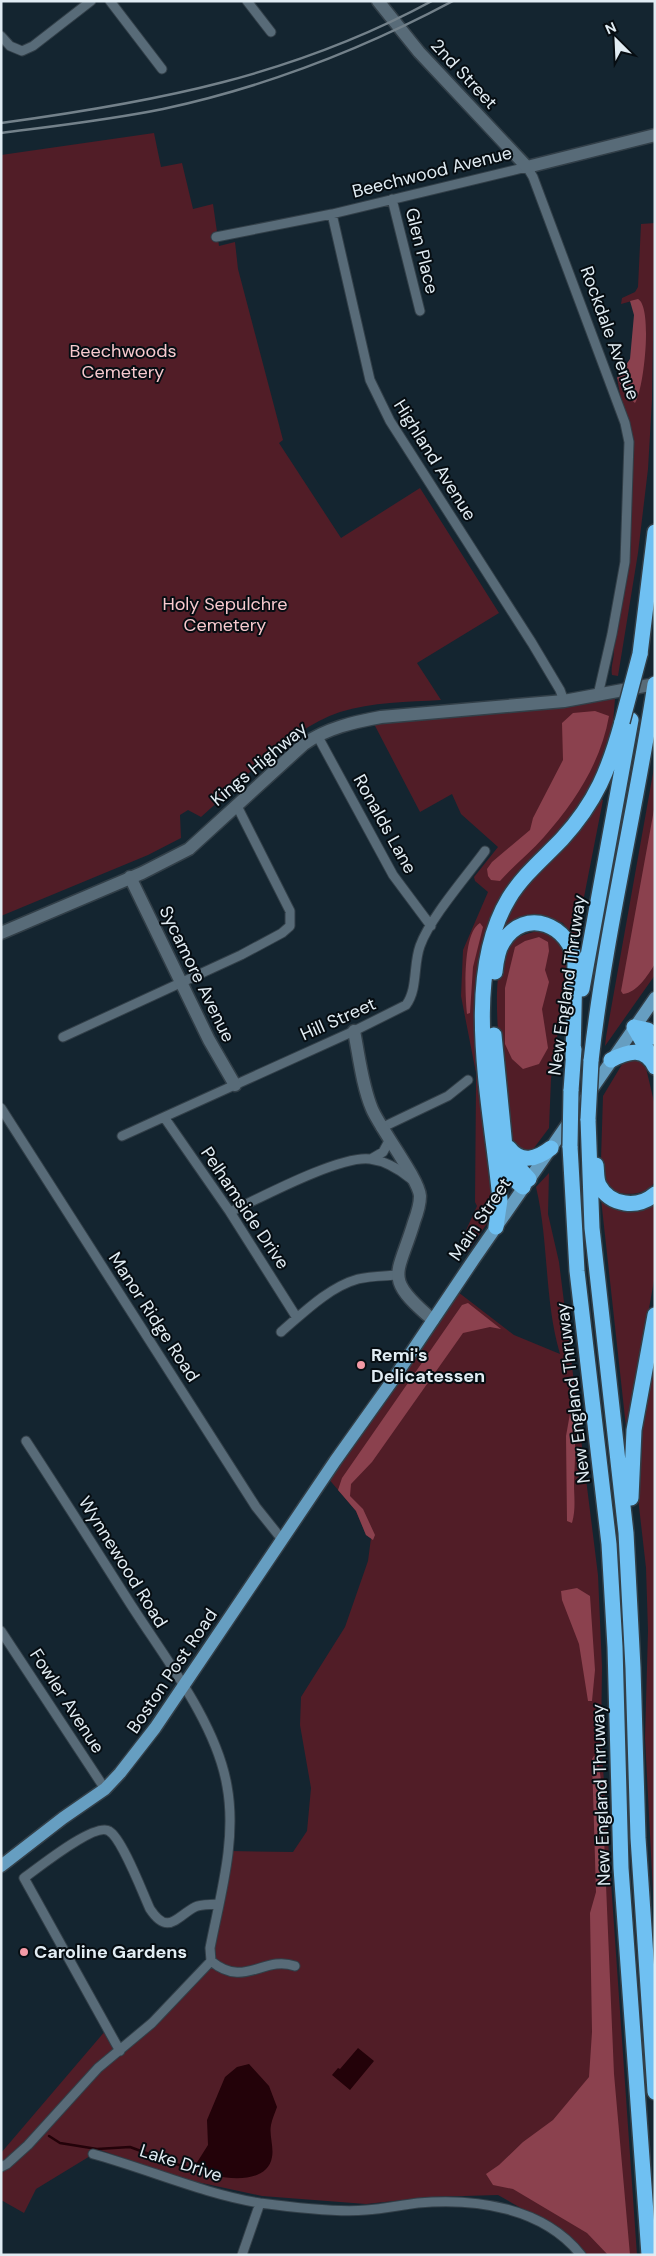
<svg xmlns="http://www.w3.org/2000/svg" width="656" height="2256" font-family="'DM Sans',sans-serif">
	<rect width="100%" height="100%" fill="#142530"/>
	<path fill="#511d27" d="M154,133L161,167L182,163L193,209L213,204L219,246L235,242L238,269L283,440L279,443L341,538L420,488L499,613L417,663L441,700C408,702 372,702 340,712C289,729 241,782 201,817L188,810L180,815L181,838L148,855L1,916V155Z
		M655,223L652,400L648,469L638,553L618,676L612,675C610,665 616,656 613,645L628,537L633,465L617,378L637,373L640,318L632,301L621,304L622,298L635,292L638,287L641,224Z
		M613,697L615,699L611,747L590,795L555,838L513,879L489,920L478,965L475,1013L476,1047L495,1212L466,1254L458,1248L477,1206L475,1202L476,1086V1073L461,996L463,950L488,892L475,881L474,877L498,847L461,814L452,794L420,812L373,722Z
		M655,762V975L605,1046L606,1037Z
		M600,798L603,800L576,938L573,937L563,923L544,916L518,921L497,938L523,883Z
		M541,930C560,938 565,943 568,963L551,1079L549,1128L531,1152L515,1150C508,1134 511,1116 505,1099C501,1062 489,982 505,949C511,937 529,933 541,930Z
		M633,1059L640,1062L646,1068L655,1106V1181C648,1196 627,1195 614,1192L604,1178L601,1159L603,1096L624,1061Z
		M549,1173L548,1214L559,1262L598,1575L602,1667L601,1739L637,2255H588L565,2233L498,2195L431,2197L366,2204L262,2196L188,2180L100,2150L36,2189L24,2213L1,2200V2153L106,2030L121,2053L213,1959V1943L229,1851L293,1852L307,1831L311,1788L300,1725L301,1697L345,1627L368,1561L371,1538L366,1535L356,1511L327,1477L458,1292L514,1335L560,1354C544,1299 549,1242 536,1187Z
		M601,1199H655V1275L628,1425L626,1427Z
		M655,1351V1931L645,1738L648,1631L646,1568L636,1480L639,1441Z"/>
	<path fill="#8b414e" d="M638,299C653,307 644,389 635,403L627,396L617,378L630,359L634,315L630,301Z
		M595,711L609,716C601,762 575,802 544,837C531,852 514,865 500,881L491,880L488,876L487,869L492,862L530,830L533,818L563,760L562,723L573,713Z
		M655,804V964C647,976 638,992 623,994L621,991Z
		M480,923L483,927L473,967L470,1013L467,1014C465,995 462,933 480,923Z
		M539,937L548,942L549,951L545,970L549,982L542,1009L548,1048L539,1064L523,1069L512,1059L505,1044V988L515,947L525,941Z
		M468,1303L501,1329L490,1327L463,1333L372,1462L351,1484L350,1496L363,1509L375,1535L373,1540L366,1535L356,1511L338,1490L342,1478L462,1305Z
		M571,1408C577,1433 575,1458 574,1483C574,1497 576,1509 572,1523L567,1521L566,1436Z
		M577,1588L590,1596L595,1670L592,1701H588L579,1644L562,1600L561,1591Z
		M594,1756L598,1757L602,1790L614,2074L630,2255H608L587,2233L513,2189L493,2185L486,2174L499,2165L523,2142L553,2120L589,2077L592,2032L590,1913L596,1892L592,1759Z"/>
	<path fill="#230209" d="M358,2048L374,2061L350,2090L332,2075L338,2068L340,2069Z
		M249,2064L269,2086L277,2107C275,2113 272,2119 271,2125C269,2135 274,2147 272,2157C267,2187 217,2179 198,2170L196,2164L208,2145L207,2120L225,2077L237,2067Z"/>
	<g fill="none" stroke-linecap="round" stroke-linejoin="round">
		<path stroke="#230209" stroke-width="2.5" d="M49,2136L60,2143L97,2149L130,2147L190,2169L197,2168"/>
		<defs>
			<path id="street" d="M110,1L162,69
				M247,1L271,32
				M1,36L10,46L22,51L33,46L91,1
				M392,199L420,311
				M332,214L370,380L390,421L532,643L560,690L564,701
				M216,237L332,214L527,167L533,177L625,423L629,442L625,562L612,634L598,695
				M317,735L393,875L431,926
				M63,1037L241,955L282,933L290,926V911L237,806
				M1,1108L256,1507L280,1537H285
				M164,1117L230,1212L297,1318
				M381,1128L448,1096L468,1080
				M122,1136L354,1031L406,1005C418,989 413,965 420,946C430,918 466,877 485,851
				M371,1159L383,1152L389,1141
				M230,1212C260,1198 340,1155 370,1159C386,1161 399,1169 411,1179
				M281,1332C303,1313 329,1287 358,1279C370,1276 384,1276 397,1275
				M26,1441C60,1493 93,1545 126,1597C161,1653 216,1721 227,1786C237,1840 220,1896 210,1948L211,1961
				M1,1631L105,1789
				M211,1961C245,1989 263,1955 295,1966
				M120,2051L24,1878C38,1868 95,1822 109,1831C122,1838 143,1894 150,1909C168,1936 176,1917 195,1907C201,1904 211,1905 218,1904
				M93,2154C148,2169 204,2194 260,2203C290,2207 337,2213 366,2210C383,2209 401,2205 418,2203C475,2198 543,2207 581,2255
				M1,2167L7,2164L28,2145L98,2068L152,2023L211,1961
				M242,2255L260,2203"/>
			<path id="secondary" d="M378,1L419,52L527,167L655,135
				M130,877L209,1040L235,1085
				M1,933L142,873L189,849L304,744C327,728 354,722 381,717L564,701L655,684
				M354,1031C359,1056 362,1085 372,1109C381,1130 419,1179 420,1196C420,1205 417,1214 414,1222C398,1276 382,1277 433,1320"/>
			<path id="primary" d="M1,1866L63,1818L105,1789L120,1773L155,1728L335,1461L392,1381L474,1259L655,998"/>
			<path id="highway" d="M640,654L655,532
				M495,972C496,962 497,951 503,942C525,906 571,925 575,963L573,1058
				M582,989L631,720
				M634,1027L653,1060
				M634,1027L648,1030L655,1037
				M494,1035L505,1147L511,1159L529,1179
				M611,1060C628,1051 645,1046 655,1067
				M591,1061C605,934 636,810 655,684
				M571,1091L574,1049
				M588,1119L592,1228L626,1533L633,1668L638,1838L655,2092
				M570,1146L577,1271L609,1544L615,1647L621,1868L649,2255
				M509,1148C521,1164 537,1159 551,1148
				M497,1159L504,1171L523,1187
				M596,1165C597,1172 596,1179 599,1185C610,1206 638,1209 655,1194
				M496,1227L500,1200C492,1109 460,979 509,898C523,875 544,858 562,839C596,802 609,769 622,722
				M631,1498L634,1430L655,1315"/>
		</defs>
		<use href="#street" stroke="#323f48" stroke-width="11"/>
		<use href="#secondary" stroke="#323f48" stroke-width="15"/>
		<use href="#primary" stroke="#323f48" stroke-width="15"/>
		<use href="#highway" stroke="#323f48" stroke-width="18"/>
		<use href="#street" stroke="#586b78" stroke-width="9"/>
		<use href="#secondary" stroke="#586b78" stroke-width="12"/>
		<use href="#primary" stroke="#669ec1" stroke-width="12"/>
		<use href="#highway" stroke="#6fc0f2" stroke-width="15"/>
		<path stroke="#73818a" stroke-width="2.5" d="M1,123C156,102 293,76 432,1
			M1,133C55,126 109,120 163,109C265,87 361,50 453,1"/>
		<defs>
			<path id="highway-bridge" d="M622,722L640,654
				M588,1119L591,1061
				M570,1146L571,1091"/>
		</defs>
		<use href="#highway-bridge" stroke="#323f48" stroke-width="18" stroke-linecap="butt"/>
		<use href="#highway-bridge" stroke="#6fc0f2" stroke-width="15"/>
	</g>
	<g fill="#f49aa6" stroke="#060d12" stroke-width="2">
		<circle cx="361" cy="1365" r="5"/>
		<circle cx="24" cy="1952" r="5"/>
	</g>
	<g text-anchor="middle" dominant-baseline="central" stroke-width="4" stroke-linejoin="round" paint-order="stroke">
		<g font-size="18" fill="#e1ecf3" stroke="#060d12">
			<text transform="translate(464 74) rotate(47)">2nd Street</text>
			<text transform="translate(432 172) rotate(-14)">Beechwood Avenue</text>
			<text transform="translate(422 251) rotate(76)">Glen Place</text>
			<text transform="translate(610 333) rotate(70)">Rockdale Avenue</text>
			<text transform="translate(435 460) rotate(58)">Highland Avenue</text>
			<text transform="translate(259 764) rotate(-40)">Kings Highway</text>
			<text transform="translate(385 824) rotate(61)">Ronalds Lane</text>
			<text transform="translate(197 974) rotate(64)">Sycamore Avenue</text>
			<text transform="translate(567 985) rotate(-82)">New England Thruway</text>
			<text transform="translate(338 1019) rotate(-24)">Hill Street</text>
			<text transform="translate(245 1208) rotate(56)">Pelhamside Drive</text>
			<text transform="translate(480 1219) rotate(-56)">Main Street</text>
			<text transform="translate(154 1317) rotate(57)">Manor Ridge Road</text>
			<text transform="translate(573 1393) rotate(-97)">New England Thruway</text>
			<text transform="translate(123 1562) rotate(58)">Wynnewood Road</text>
			<text transform="translate(172 1671) rotate(-56)">Boston Post Road</text>
			<text transform="translate(67 1701) rotate(57)">Fowler Avenue</text>
			<text transform="translate(601 1795) rotate(-92)">New England Thruway</text>
			<text transform="translate(181 2163) rotate(18)">Lake Drive</text>
		</g>
		<g font-size="18" fill="#f7c9ce" stroke="#060d12">
			<text x="123" y="351">Beechwoods<tspan x="123" dy="21">Cemetery</tspan></text>
			<text x="225" y="604">Holy Sepulchre<tspan x="225" dy="21">Cemetery</tspan></text>
		</g>
		<g font-size="18" font-weight="bold" fill="#e1ecf3" stroke="#060d12" text-anchor="start">
			<text x="371" y="1355">Remi's<tspan x="371" dy="21">Delicatessen</tspan></text>
			<text x="34" y="1952">Caroline Gardens</text>
		</g>
	</g>
	<rect width="656" height="2256" fill="none" stroke="#e1ecf3" stroke-width="5"/>
	<g transform="translate(616 40) rotate(336)" stroke="#060d12" stroke-width="4" paint-order="stroke">
	<path d="M0-4L9 19L0 12L-9 19Z" fill="#e1ecf3"/>
	<text y="-8" font-size="14" font-weight="bold" text-anchor="middle" fill="#e1ecf3">N</text>
	</g>
</svg>
